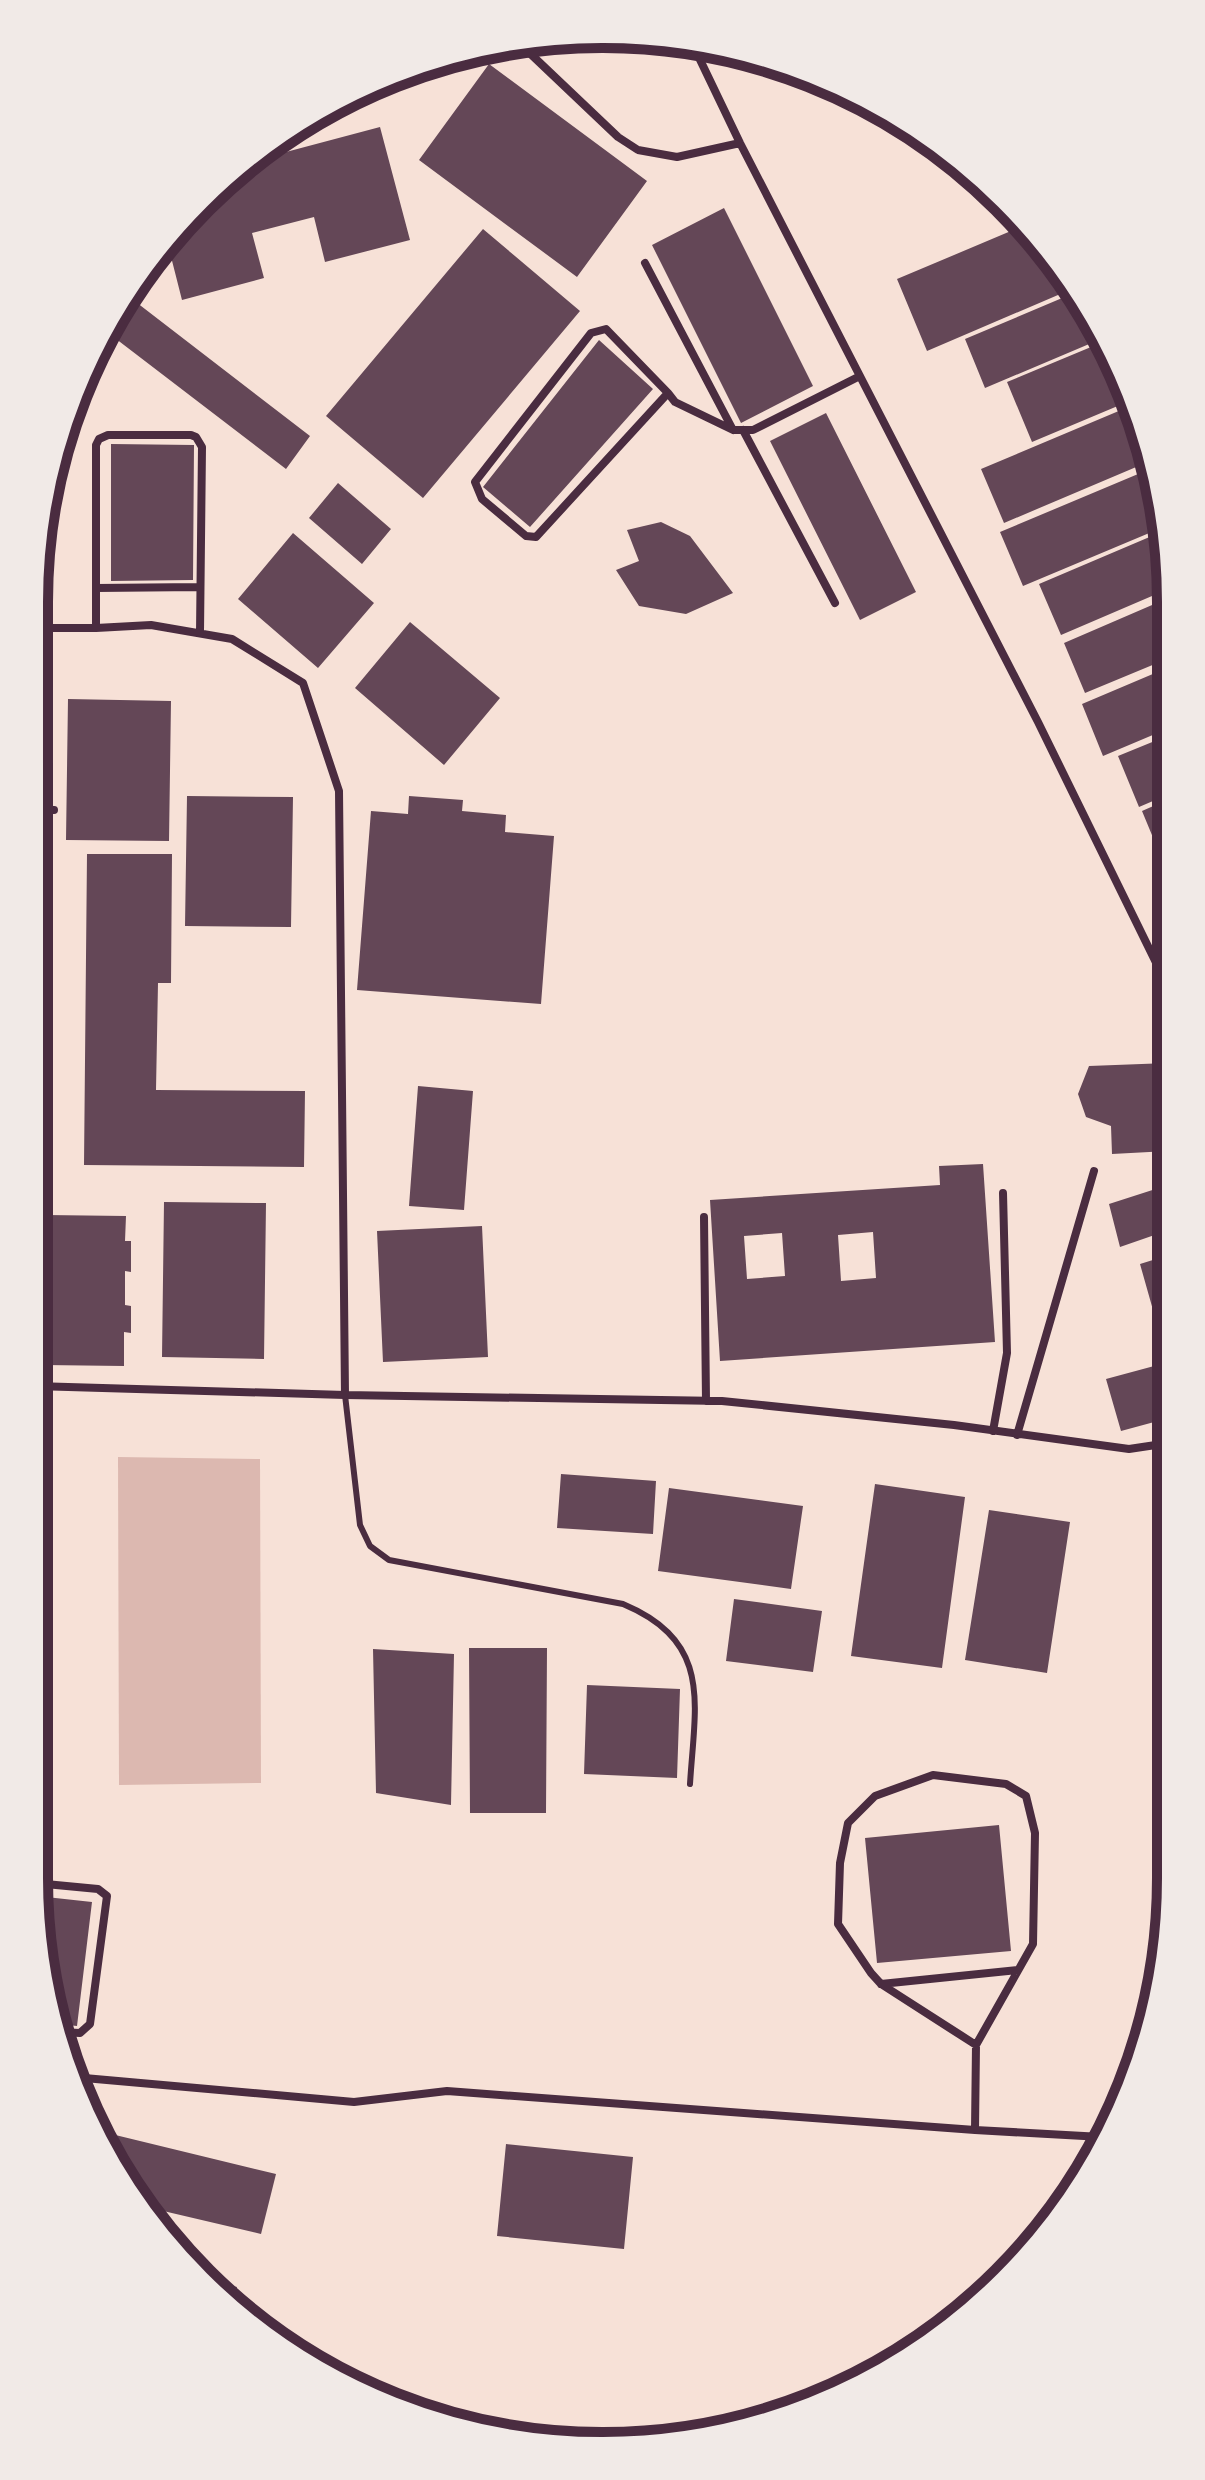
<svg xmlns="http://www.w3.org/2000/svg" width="1205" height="2480" font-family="Helvetica,sans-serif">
	<rect width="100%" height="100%" fill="#f7e1d7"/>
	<path fill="#dcb8b0" d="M118,1457L260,1459L261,1783L119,1785Z"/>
	<path fill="#644757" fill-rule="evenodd" d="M489,64L647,181L577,277L419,160Z
		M380,127L410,240L325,262L314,217L252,233L264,278L182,300L167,241L201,200L248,162Z
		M724,208L813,386L741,423L652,245Z
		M1023,226L1053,256L1072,289L927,351L897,279Z
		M483,229L580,311L423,498L326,416Z
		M1074,293L1101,339L985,388L965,339Z
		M132,299L310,436L286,469L107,332Z
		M599,340L653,389L530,527L483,487Z
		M1103,342L1128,385L1132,400L1032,442L1007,382Z
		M1133,405L1148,462L1004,523L981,469Z
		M826,413L916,592L860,620L770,441Z
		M111,444L194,445L193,580L111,581Z
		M1150,469L1166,526L1023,586L1000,532Z
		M338,483L391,529L362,564L309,518Z
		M661,522L690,536L733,593L686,614L639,606L616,570L639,561L627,530Z
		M1166,530V590L1061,635L1039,584Z
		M293,533L374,603L318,668L238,599Z
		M1166,599L1167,659L1085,693L1064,643Z
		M410,622L500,698L444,765L355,688Z
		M1167,668V729L1103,756L1082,704Z
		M68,699L171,701L169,841L66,840Z
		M1167,736V795L1139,807L1118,756Z
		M187,796L293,797L291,927L185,926Z
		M409,796L463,800L462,811L506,815L505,832L554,836L541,1004L357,990L371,811L408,814Z
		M1167,800V879L1164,870L1166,869L1142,811Z
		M34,833H37V864H34Z
		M87,854H172L171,983H158L156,1090L305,1091L304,1167L84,1165Z
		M1168,1063V1151L1112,1154L1111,1126L1086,1117L1078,1094L1089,1066Z
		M418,1086L473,1091L464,1210L409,1206Z
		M983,1164L995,1342L720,1361L710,1200L940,1185L939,1166ZM873,1232L876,1278L841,1281L838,1235ZM782,1233L785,1276L747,1279L744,1236Z
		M1168,1185L1169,1230L1120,1247L1109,1204Z
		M164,1202L266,1203L264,1359L162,1357Z
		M46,1215L126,1216L125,1241H131V1272L125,1271V1305L131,1306V1333L124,1332V1366L44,1365Z
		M482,1226L488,1357L383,1362L377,1231Z
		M1169,1255V1306L1153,1310L1140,1264Z
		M1169,1362V1418L1121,1431L1106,1379Z
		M561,1474L656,1481L653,1534L557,1528Z
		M875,1484L965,1497L942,1668L851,1656Z
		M669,1488L803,1506L791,1589L658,1571Z
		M34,1508L45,1509L42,1708H34Z
		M989,1510L1070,1522L1047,1673L965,1660Z
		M734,1599L822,1611L813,1672L726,1661Z
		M469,1648H547L546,1813H470Z
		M373,1649L454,1654L451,1805L376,1793Z
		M587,1685L680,1689L677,1778L584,1774Z
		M999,1825L1011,1951L877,1963L865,1838Z
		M37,1896L92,1902L77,2026L58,2024Z
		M103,2132L276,2174L261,2234L142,2206Z
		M506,2144L633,2157L624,2249L497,2236Z
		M213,2281L237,2287L234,2301Z"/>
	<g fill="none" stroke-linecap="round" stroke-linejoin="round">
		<path stroke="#4a2c40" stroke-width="6" d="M345,1395L360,1525L370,1546L389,1560L623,1604C713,1642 695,1703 690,1784"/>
		<path stroke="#4a2c40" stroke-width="8" d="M518,42L618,137L638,150L677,157L740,143
			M692,43L740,143L1038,722L1168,987
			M645,263L733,430H753L860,376
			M668,393L536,537L526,536L482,499L475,482L591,333L606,329L668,393L675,402L733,430
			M743,430L835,603
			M96,588L200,587
			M34,628H96L151,625L232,639L303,683L339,791L345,1395
			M96,628V445L99,439L108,435H191L196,437L202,447L200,633
			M34,809L54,810
			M704,1217L706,1401
			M34,1386L345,1395L722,1401L954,1425L1129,1449L1169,1443
			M993,1431L1007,1353L1003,1193
			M1017,1435L1094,1171
			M35,1883L98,1889L107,1896L90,2024L80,2033L60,2032
			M881,1984L1018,1970
			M73,2077L354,2102L447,2091L975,2130L1102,2137
			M975,2130L976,2045L881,1984L871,1973L838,1924L840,1863L848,1823L875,1796L933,1775L1006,1784L1026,1796L1035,1833L1033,1944L976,2045"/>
	</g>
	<path d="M0 0H1205V2480H0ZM602 48H603A554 554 0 0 1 1157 602V1878A554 554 0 0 1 603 2432H602A554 554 0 0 1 48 1878V602A554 554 0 0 1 602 48Z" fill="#f1eae7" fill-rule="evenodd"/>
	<path fill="none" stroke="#4a2c40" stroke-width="10" d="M602 48H603A554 554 0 0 1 1157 602V1878A554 554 0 0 1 603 2432H602A554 554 0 0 1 48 1878V602A554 554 0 0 1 602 48Z"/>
</svg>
